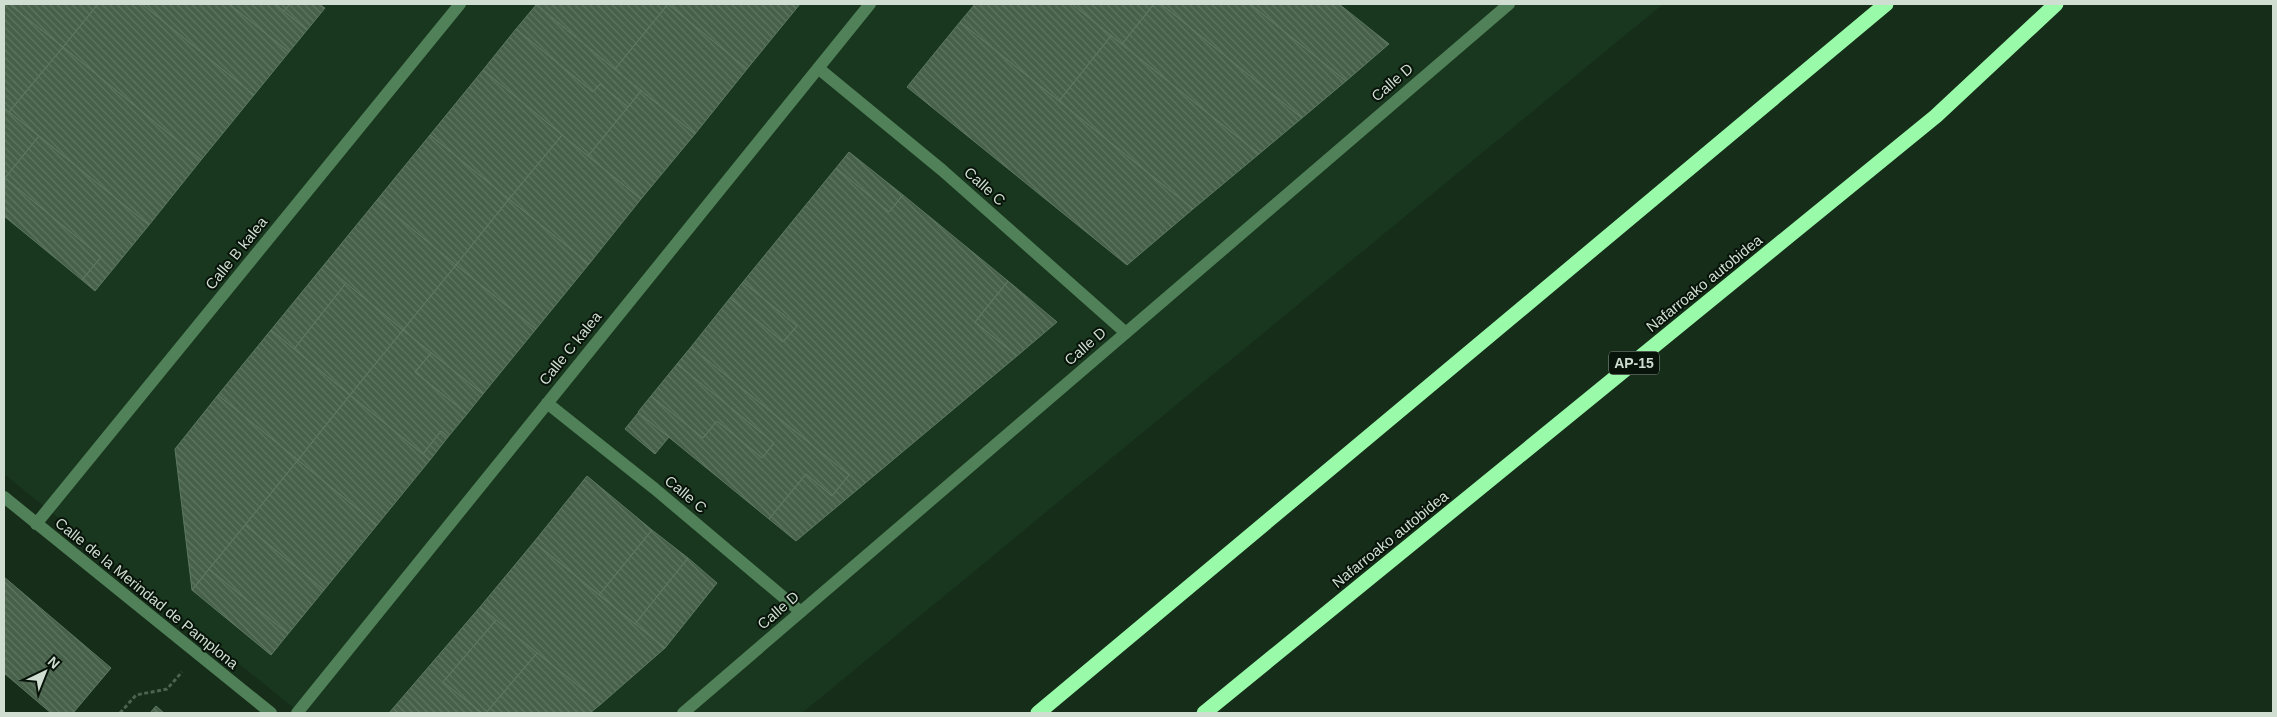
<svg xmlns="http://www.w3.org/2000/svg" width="2277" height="717" font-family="Helvetica,sans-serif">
	<defs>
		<pattern id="building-back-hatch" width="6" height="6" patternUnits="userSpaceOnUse" patternTransform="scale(1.25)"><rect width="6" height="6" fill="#466049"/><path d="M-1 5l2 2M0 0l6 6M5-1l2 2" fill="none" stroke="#607662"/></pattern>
	</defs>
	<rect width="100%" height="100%" fill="#152d19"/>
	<path fill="#19371f" d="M4,4H1663L802,713H300L4,474Z"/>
	<path fill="url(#building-back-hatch)" stroke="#5e7961" d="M4,4H9L63,47L9,112L4,108Z
		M9,4H98L63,47Z
		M98,4H142L254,95L201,160L63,47Z
		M142,4H229L289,52L254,95Z
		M229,4H275L307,30L289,52Z
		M275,4H290L284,11Z
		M290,4H319L325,8L307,30L284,11Z
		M536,4H668L615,69Z
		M668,4H800L747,69Z
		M668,4L747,69L695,134L615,69Z
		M975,4H1072L1111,36L1059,101L960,22Z
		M1072,4H1154L1122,44Z
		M1154,4H1161L1302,118L1259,154L1122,44Z
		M1161,4H1250L1346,81L1302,118Z
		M1250,4H1339L1389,44L1346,81Z
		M536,5L641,91L628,107L600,84L593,92L516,29Z
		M960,22L1059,101L1193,209L1127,265L907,87Z
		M516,29L593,92L600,84L628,107L588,156L483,70Z
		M1111,36L1259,154L1193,209L1059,101Z
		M63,47L201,160L149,225L9,112Z
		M483,70L562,135L509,199L430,135Z
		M641,91L695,134L641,199L588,156Z
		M4,108L39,136L4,179Z
		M430,135L509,199L456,265L377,200Z
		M562,135L641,199L589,264L509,199Z
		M39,136L149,225L95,291L82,280L101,257L5,178Z
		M849,152L903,195L889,212L836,168Z
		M836,168L889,212L903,195L1008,281L975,322L1017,356L796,541L769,519L806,474L832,496L849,475L691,347L730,298L783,342L797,326L743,282Z
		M5,178L101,257L82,280L4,216Z
		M509,199L589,264L536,329L456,265Z
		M377,200L456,265L403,330L324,265Z
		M324,265L346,283L294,349L271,330Z
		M456,265L536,329L483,394L403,330Z
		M1008,281L1057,322L1017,356L975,322Z
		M743,282L797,326L783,342L730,298Z
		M346,283L403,330L350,395L294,349Z
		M271,330L350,395L298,460L218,395Z
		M403,330L431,353L415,372L467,414L448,437L441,431L423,454L350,395Z
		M691,347L849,475L832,496L806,474L769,519L638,412L651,396L703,438L717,421L762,458L774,443L677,364Z
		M431,353L483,394L467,414L415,372Z
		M677,364L774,443L762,458L717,421L703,438L651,396Z
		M218,395L298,460L192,590L175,449Z
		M350,395L430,460L377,525L298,460Z
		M638,413L669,437L655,454L625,429Z
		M441,431L448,437L430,460L423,454Z
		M298,460L377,525L324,590L245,525Z
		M587,476L652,530L599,595L534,542Z
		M245,525L324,590L288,634L209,569Z
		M652,530L688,558L635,624L599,595Z
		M534,542L665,648L601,704L480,607Z
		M688,558L717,583L665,648L635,624Z
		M209,569L288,634L271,655L192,590Z
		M4,577L111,668L73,713H51L4,673Z
		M480,607L496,620L443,682L482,713H389Z
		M496,620L537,653L486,713H482L443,682Z
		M537,653L601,704L590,713H486Z
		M156,706L164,713H150Z"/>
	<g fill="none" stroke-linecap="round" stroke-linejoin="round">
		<path stroke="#4d6350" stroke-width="3" stroke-dasharray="4 2.5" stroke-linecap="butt" d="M120,713L136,695L167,689L182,672"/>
		<path stroke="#518158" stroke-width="12" d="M818,68L942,170L1126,333
			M547,403L655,489L801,612
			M4,497L271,713
			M36,524L460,4
			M297,713L870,4
			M683,713L1509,4"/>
		<path stroke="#99fba9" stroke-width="15" d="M1038,713L1886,4
			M1204,713L1936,116L2056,4"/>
	</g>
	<g text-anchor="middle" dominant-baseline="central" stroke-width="4" stroke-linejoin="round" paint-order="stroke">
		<rect fill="#08130a" stroke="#93a195" stroke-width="1" x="1609" y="351.5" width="50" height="23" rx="4"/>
		<g font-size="14" font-weight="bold" fill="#cfded0">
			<text x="1634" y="363">AP-15</text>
		</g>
		<g font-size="15" fill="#cfded0" stroke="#08130a">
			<text transform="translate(1392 82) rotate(-41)">Calle D</text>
			<text transform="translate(985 186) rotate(42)">Calle C</text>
			<text transform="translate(236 253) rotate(-51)">Calle B kalea</text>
			<text transform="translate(1704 283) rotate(-39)">Nafarroako autobidea</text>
			<text transform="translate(1085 346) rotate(-41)">Calle D</text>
			<text transform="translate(570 348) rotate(-51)">Calle C kalea</text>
			<text transform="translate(686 494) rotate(40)">Calle C</text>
			<text transform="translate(1390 539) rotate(-39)">Nafarroako autobidea</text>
			<text transform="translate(147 593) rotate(39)">Calle de la Merindad de Pamplona</text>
			<text transform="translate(778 610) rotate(-41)">Calle D</text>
		</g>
	</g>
	<rect width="2277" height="717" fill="none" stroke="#cfded0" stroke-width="10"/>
	<g transform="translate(45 672) rotate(43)" stroke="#08130a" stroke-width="4" paint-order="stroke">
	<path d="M0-4L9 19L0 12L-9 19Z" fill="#cfded0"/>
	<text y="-8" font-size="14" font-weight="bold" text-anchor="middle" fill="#cfded0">N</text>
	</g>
</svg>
